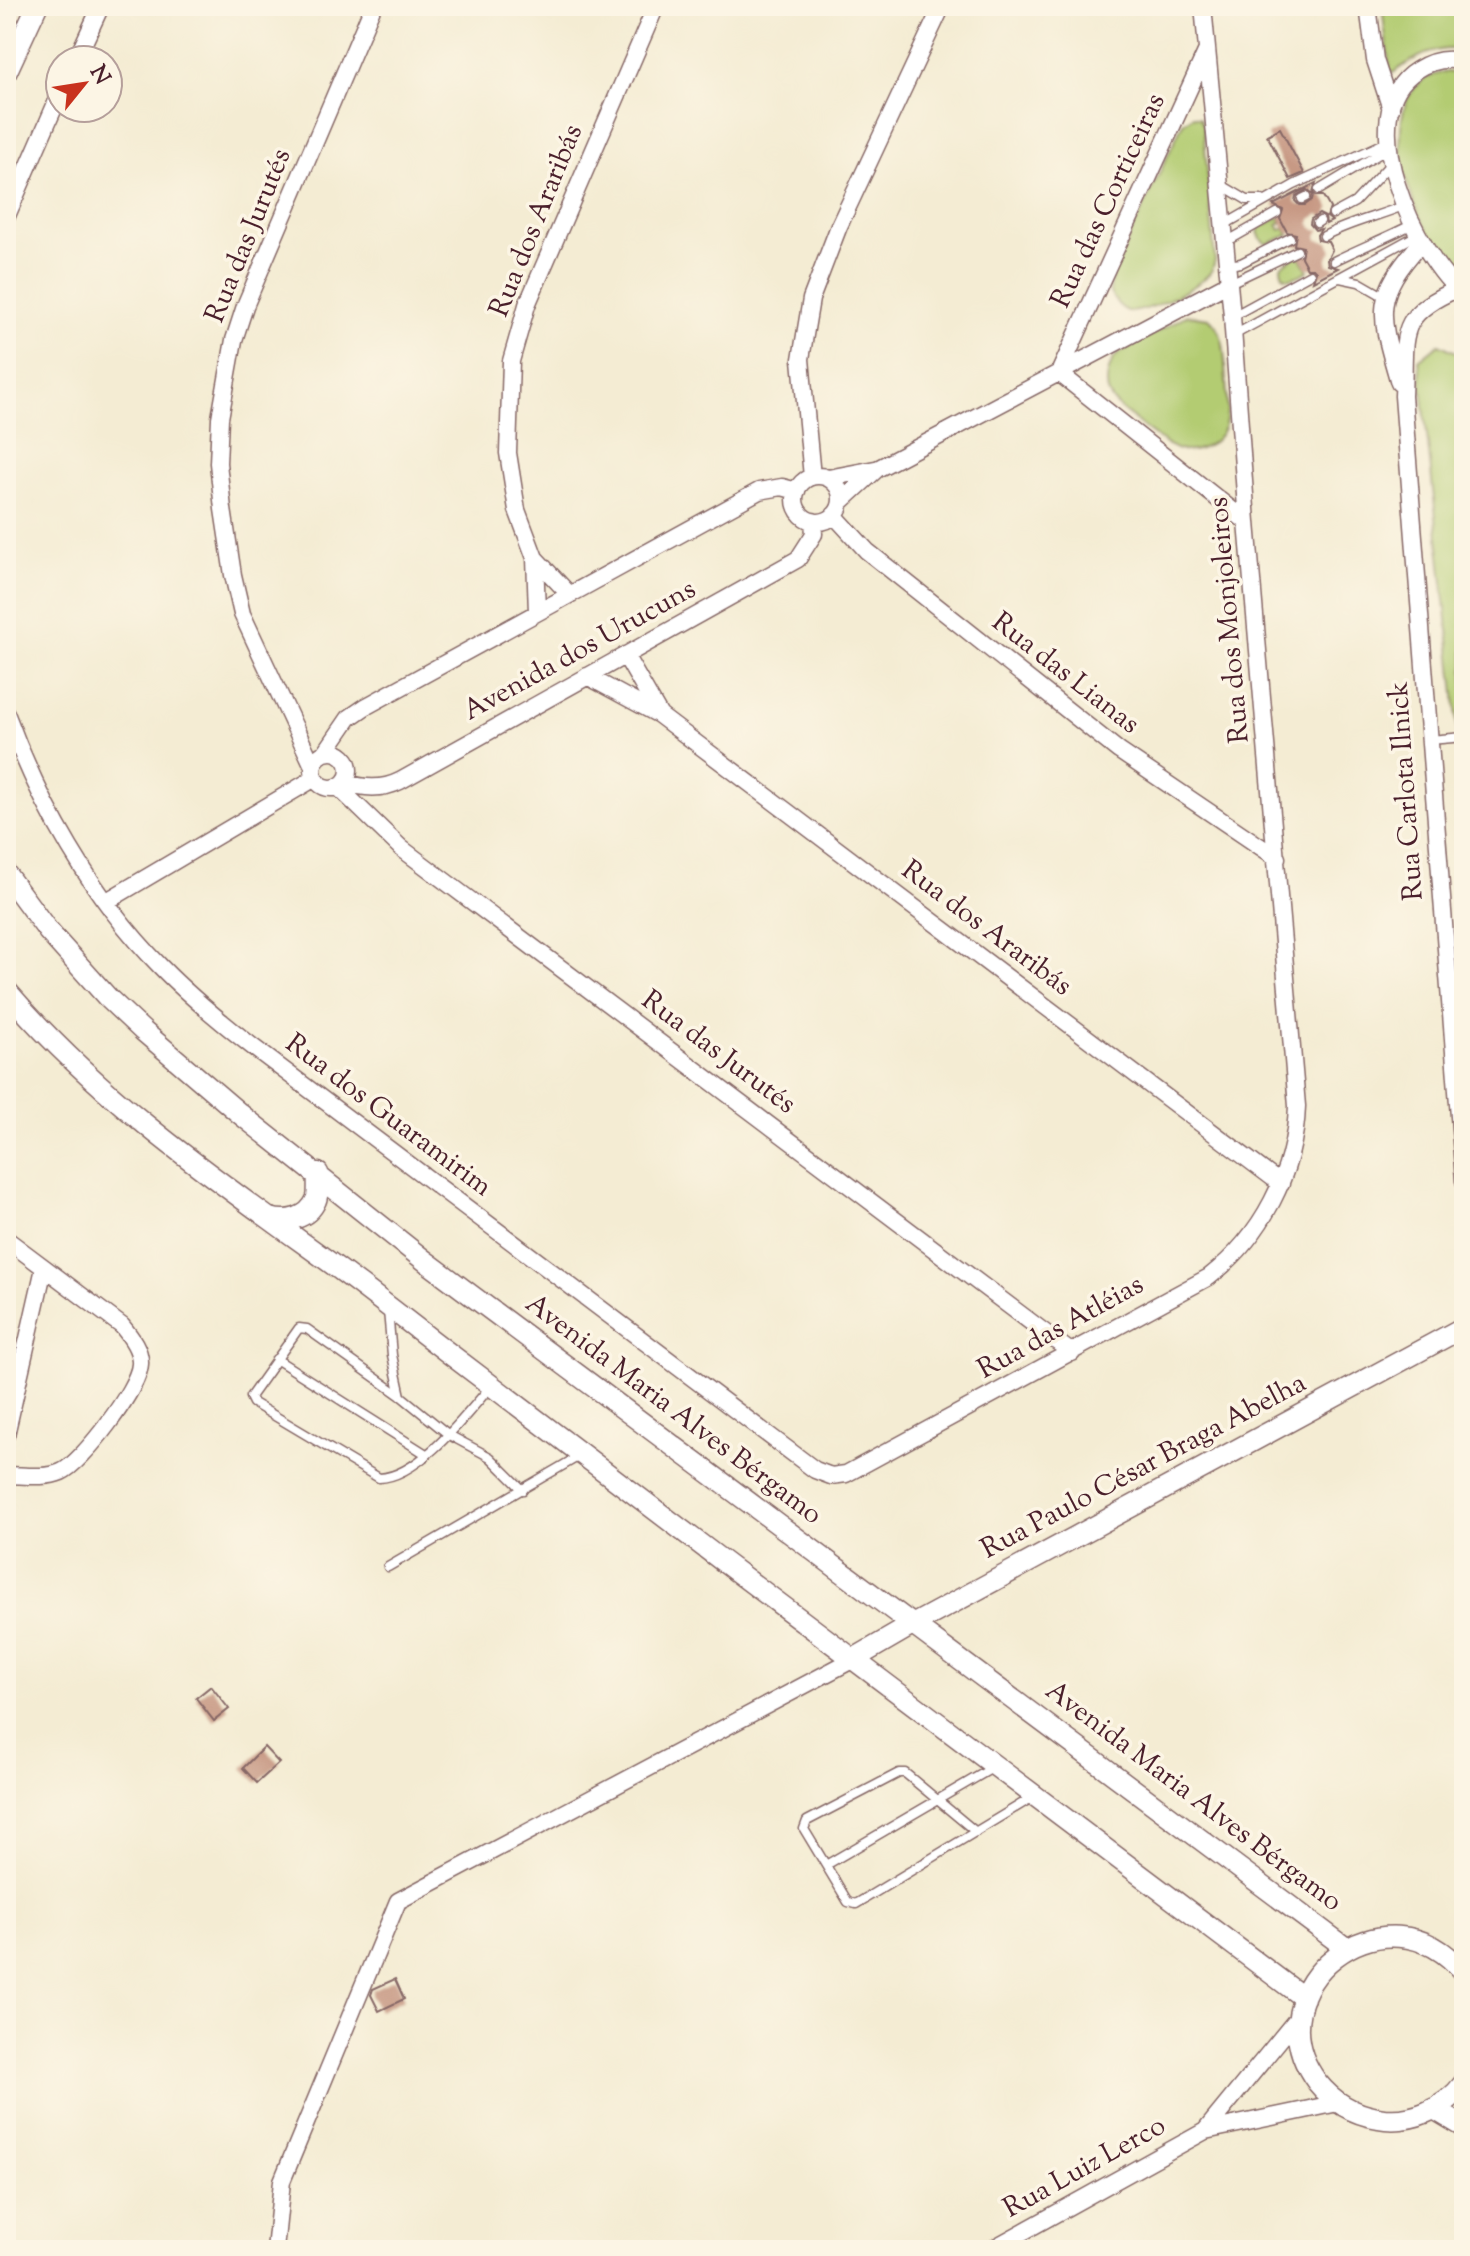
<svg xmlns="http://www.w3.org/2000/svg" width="1470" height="2256" font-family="'Sorts Mill Goudy',serif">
	<rect width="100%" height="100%" fill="#fcf5e5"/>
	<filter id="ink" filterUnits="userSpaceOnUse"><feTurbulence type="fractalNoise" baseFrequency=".0125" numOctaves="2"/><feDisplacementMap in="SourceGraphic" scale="16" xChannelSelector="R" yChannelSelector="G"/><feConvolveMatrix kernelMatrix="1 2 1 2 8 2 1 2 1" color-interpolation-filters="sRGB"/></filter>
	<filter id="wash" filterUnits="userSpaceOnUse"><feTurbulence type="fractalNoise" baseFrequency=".006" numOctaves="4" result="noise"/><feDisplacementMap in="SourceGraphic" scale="32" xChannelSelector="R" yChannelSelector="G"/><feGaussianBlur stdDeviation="1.8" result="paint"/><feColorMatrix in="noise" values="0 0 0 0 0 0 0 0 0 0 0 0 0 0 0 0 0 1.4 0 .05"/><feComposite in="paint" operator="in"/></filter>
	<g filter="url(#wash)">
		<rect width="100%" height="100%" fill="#f4ecd3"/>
		<path fill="#b3cc72" stroke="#7e764e" stroke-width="2" d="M1382,6H1464V50C1436,45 1415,57 1393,73L1390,72Z
			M1448,72L1464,75V279C1422,238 1390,168 1404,109C1410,87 1426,74 1448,72Z
			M1193,116L1200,118L1203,125L1215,261C1213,266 1213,269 1210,273C1199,286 1145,315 1128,311C1119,308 1114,300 1110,293L1112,275L1183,123Z
			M1279,217L1282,222L1278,224L1281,230L1285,228L1289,235L1267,244L1261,239L1258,232L1260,228Z
			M1299,254L1308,271C1297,277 1281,286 1281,266Z
			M1187,315L1209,318C1227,333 1224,360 1226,382C1228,410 1232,438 1200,449C1192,452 1184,452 1176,449C1163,444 1151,433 1140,424C1130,416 1115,407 1109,394C1104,383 1109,362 1118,354Z
			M1439,344L1464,356V829L1455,694L1419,360Z"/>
		<g id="blocks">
			<path fill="#c79984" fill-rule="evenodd" d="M1280,128L1304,173L1290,179L1267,135Z
				M1316,183L1313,193L1316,196H1323L1330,208L1327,217L1332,221L1326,224L1325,217L1319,214L1311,219L1310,224L1315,230L1321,229L1317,235L1318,240L1328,242L1332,250L1327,260L1328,265L1338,268L1313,281L1316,271L1313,268H1307L1301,257L1303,247L1294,245L1296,234L1287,232L1280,219L1283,210L1273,205ZM1307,190L1313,195L1312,200L1305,205H1299L1295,201L1296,196Z
				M211,1686L229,1709L214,1721L196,1698Z
				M264,1747L279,1763L257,1783L243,1768Z
				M395,1979L404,1999L379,2011L371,1995L373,1989Z"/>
		</g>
	</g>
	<g filter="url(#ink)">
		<use href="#blocks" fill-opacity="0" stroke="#866766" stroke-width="2"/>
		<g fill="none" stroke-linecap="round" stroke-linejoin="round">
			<defs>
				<path id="service" d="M1220,184L1247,200H1262
					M1319,190L1389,148
					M1302,199L1306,197
					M1333,214L1355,202L1392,162
					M1317,223L1320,221
					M1224,225L1294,185L1389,141
					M1324,236C1350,222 1376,217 1403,206
					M1226,242L1277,213
					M1334,261C1360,248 1386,238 1411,225
					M1228,265L1241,263L1290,238
					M1340,278L1359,282L1385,297
					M1230,283L1297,251
					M1233,316L1310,274
					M1234,335L1417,235
					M1464,504V516
					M1430,740L1464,737
					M388,1311L392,1355L401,1396
					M276,1359L426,1454
					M491,1386C466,1415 419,1477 379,1478L253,1403L250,1397L299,1328L307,1329L401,1396L449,1435L490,1457L523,1490
					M388,1567L581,1455
					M976,1832L905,1773H899L807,1821L804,1829L848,1902L856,1904L1033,1797
					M826,1865L994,1767"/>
				<path id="minor" d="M1368,6L1375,60L1391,109
					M76,60L101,6
					M1464,62C1447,57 1431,61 1417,70C1348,113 1417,258 1464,295
					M6,218L60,94
					M1457,289C1394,316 1406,336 1403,396L1464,1181
					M1059,373L1206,52
					M1059,373L1247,522
					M1399,383C1380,316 1371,298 1421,243
					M795 499a23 23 0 1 1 46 0a23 23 0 1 1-46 0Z
					M812,477L801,359L811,299L839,226L942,6
					M828,478L875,469
					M841,502L877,469L1229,283
					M834,515L867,551L1119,751L1277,858
					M535,558L569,594
					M537,612L535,558L517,510L508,453L511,361L527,305L656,6
					M625,655L659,714
					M587,676L659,715L1281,1184
					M6,713C40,805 91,896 161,967C189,996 221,1022 253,1047L815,1470L831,1476L846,1474L1209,1277C1262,1236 1295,1173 1297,1106L1247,522L1232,316L1203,6
					M313 770a18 18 0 1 1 36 0a18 18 0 1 1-36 0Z
					M325,753L349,718L365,707L759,491L782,487L797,491
					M313,766L242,614L233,575L223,509L218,463L220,418L234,340L245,306L373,6
					M345,782C364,789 382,790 400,781L798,559L814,534L813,521
					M338,787L401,848L1072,1353
					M107,901L315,778
					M6,1239L122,1326C131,1337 141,1350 140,1364C139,1388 82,1463 61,1472C45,1479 23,1475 6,1475
					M6,1435L44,1268
					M1205,2131L1300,2015
					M275,2250L282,2181L398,1901L852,1660
					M990,2250L1205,2131L1338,2103"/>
				<path id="tertiary" d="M6,73L37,6
					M6,874L48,931L108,998L143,1031L239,1113L424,1260L1346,1948
					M6,990C96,1096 209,1175 321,1256C363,1286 404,1319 446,1351C731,1568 1017,1784 1304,1998
					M270,1218C286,1223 308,1219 316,1200C319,1194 317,1181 318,1173
					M852,1660L914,1624L1464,1327
					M1464,1973C1387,1878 1247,1988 1317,2082C1333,2102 1353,2114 1378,2118C1410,2124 1445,2109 1464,2083
					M1434,2109L1464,2127"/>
			</defs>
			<use href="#service" stroke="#866766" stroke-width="11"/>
			<use href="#minor" stroke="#866766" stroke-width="19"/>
			<use href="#tertiary" stroke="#866766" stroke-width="23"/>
			<use href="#service" stroke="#fff" stroke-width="8"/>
			<use href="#minor" stroke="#fff" stroke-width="16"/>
			<use href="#tertiary" stroke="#fff" stroke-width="20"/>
		</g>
	</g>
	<g text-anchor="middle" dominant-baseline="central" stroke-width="7" stroke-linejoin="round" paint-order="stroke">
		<g font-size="28" fill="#4a1f2b" stroke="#fcf5e5">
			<text transform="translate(1109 201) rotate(-65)">Rua das Corticeiras</text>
			<text transform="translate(537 221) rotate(-68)">Rua dos Araribás</text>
			<text transform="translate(249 236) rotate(-68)">Rua das Jurutés</text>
			<text transform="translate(1230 620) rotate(-95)">Rua dos Monjoleiros</text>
			<text transform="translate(580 651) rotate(-29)">Avenida dos Urucuns</text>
			<text transform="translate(1065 674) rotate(38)">Rua das Lianas</text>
			<text transform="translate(1407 791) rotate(-94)">Rua Carlota Ilnick</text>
			<text transform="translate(986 929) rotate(37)">Rua dos Araribás</text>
			<text transform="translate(718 1053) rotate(37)">Rua das Jurutés</text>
			<text transform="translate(388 1116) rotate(37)">Rua dos Guaramirim</text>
			<text transform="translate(1061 1328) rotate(-29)">Rua das Atléias</text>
			<text transform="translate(673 1410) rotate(37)">Avenida Maria Alves Bérgamo</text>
			<text transform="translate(1144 1467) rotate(-28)">Rua Paulo César Braga Abelha</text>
			<text transform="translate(1193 1797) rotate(37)">Avenida Maria Alves Bérgamo</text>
			<text transform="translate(1085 2168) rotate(-29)">Rua Luiz Lerco</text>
		</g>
	</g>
	<rect width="1470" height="2256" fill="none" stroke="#fcf5e5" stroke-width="32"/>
	<g transform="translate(84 84) rotate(60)"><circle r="38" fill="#fcf5e5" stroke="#b59f9b" stroke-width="2"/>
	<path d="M0-6L14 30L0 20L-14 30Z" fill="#c8321e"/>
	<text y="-12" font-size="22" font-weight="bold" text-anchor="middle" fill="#4a1f2b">N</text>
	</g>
</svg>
